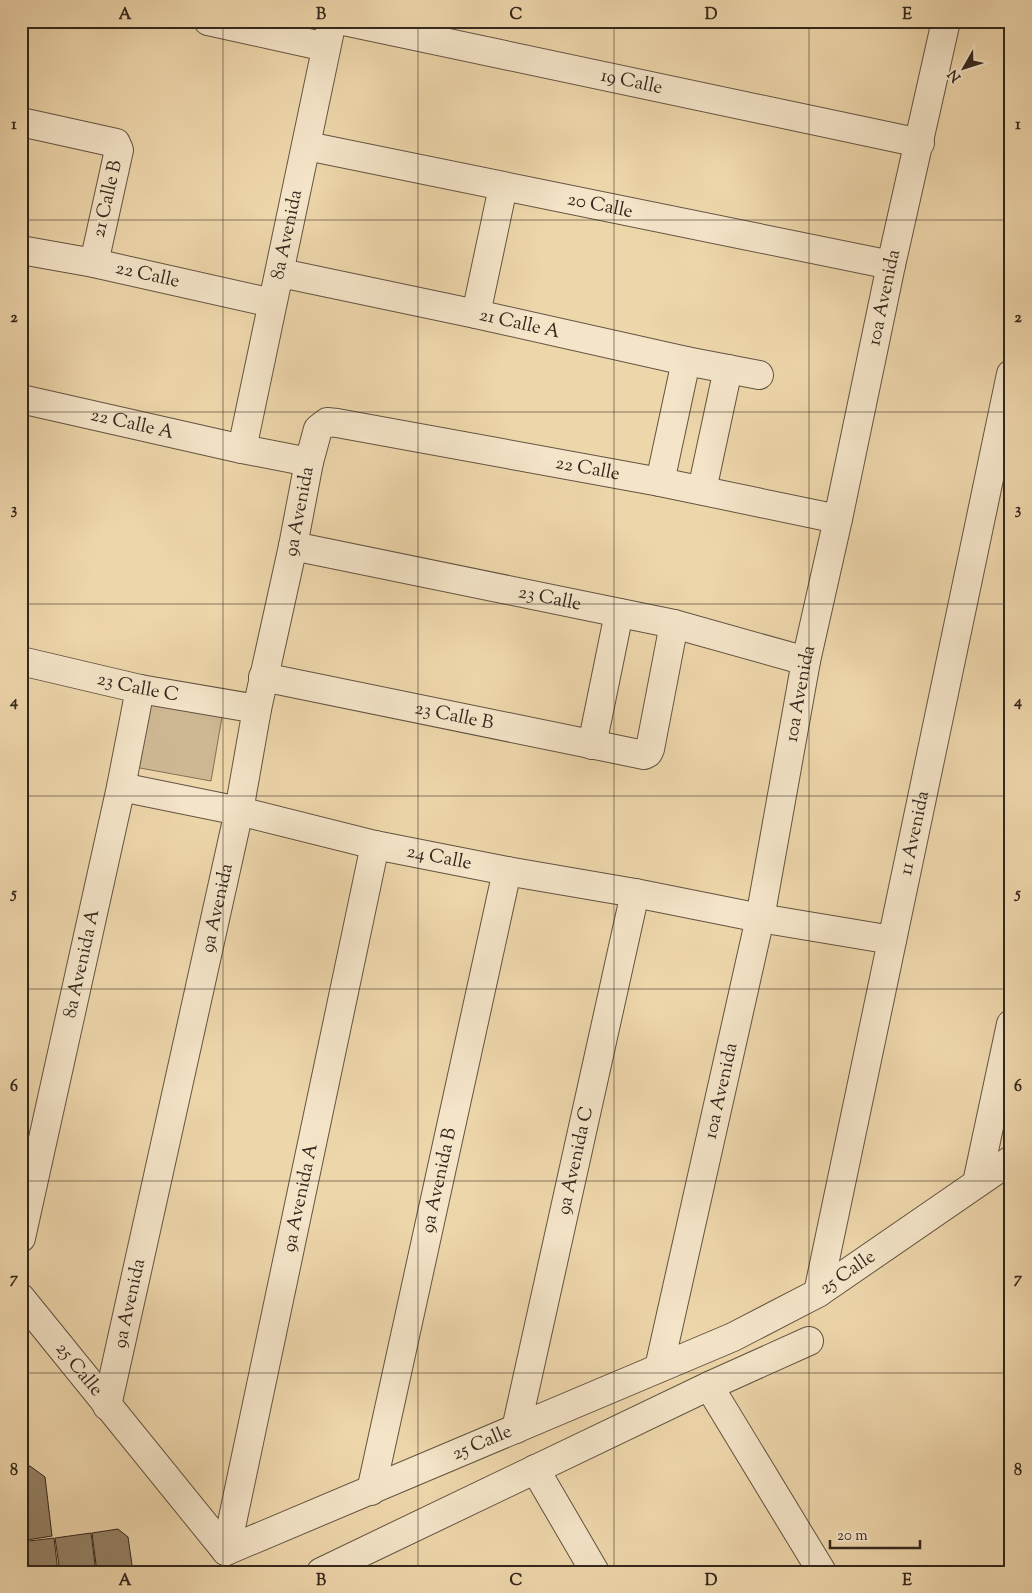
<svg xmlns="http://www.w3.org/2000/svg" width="1032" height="1593" font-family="'Sorts Mill Goudy',serif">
	<rect width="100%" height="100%" fill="#eed6ab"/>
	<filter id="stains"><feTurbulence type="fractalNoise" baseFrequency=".004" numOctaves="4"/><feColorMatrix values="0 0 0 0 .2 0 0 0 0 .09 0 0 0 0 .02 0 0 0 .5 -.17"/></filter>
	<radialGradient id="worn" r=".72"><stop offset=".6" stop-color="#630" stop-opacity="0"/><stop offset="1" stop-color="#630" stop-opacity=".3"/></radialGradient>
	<path fill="#ceb893" stroke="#817058" d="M140,702L222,717L211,781L129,766Z"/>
	<path fill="#958267" stroke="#34281d" d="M30,1466L45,1477L52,1536L21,1541V1467Z
		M118,1529L128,1537L133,1572H97L92,1533Z
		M91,1533L96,1572H60L55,1538Z
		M54,1538L58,1572H22L21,1542Z"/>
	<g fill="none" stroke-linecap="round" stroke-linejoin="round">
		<defs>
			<g id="minor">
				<path d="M208,21L326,47"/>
				<path id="s1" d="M344,21L920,143"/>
				<path d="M21,122L116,143L119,150L94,263"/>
				<path id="s2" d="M307,146L891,265"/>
				<path id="s3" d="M21,250L94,263L272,303"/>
				<path id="s4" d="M281,273L476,314L686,361L759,375"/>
				<path d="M476,314L503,187"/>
				<path id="s5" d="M21,399L242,449L309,462"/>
				<path id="s6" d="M242,449L332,21"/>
				<path d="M660,482L686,361"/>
				<path d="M702,490L728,369"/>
				<path id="s7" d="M293,546L674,624L806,661"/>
				<path id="s8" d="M21,661L140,689L257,709"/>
				<path id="s9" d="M263,677L644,755L648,753L650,749L674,624"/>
				<path d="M592,745L619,613"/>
				<path id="s10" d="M121,787L239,811L375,845L507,871L635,893L760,918L892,940"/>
				<path d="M977,1183L1011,1024"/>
				<path id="s11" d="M21,1238L121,787L140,689"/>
				<path id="s12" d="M818,1293L1011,374"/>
				<path id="s13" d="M21,1298L226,1551"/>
				<path id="s14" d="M659,1368L760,918L806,661L838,519L891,265L946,21"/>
				<path d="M709,1386L822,1572"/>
				<path id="s15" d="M107,1406L239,811L257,709L293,546L309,462L318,429L327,422L337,423L660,482L838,519"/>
				<path id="s16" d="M516,1429L635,893"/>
				<path d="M535,1469L595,1572"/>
				<path id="s17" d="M371,1491L507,871"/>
				<path id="s18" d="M226,1551L733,1337L818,1293L1011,1160"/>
				<path id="s19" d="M226,1551L375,845"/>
				<path d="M321,1572L709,1386L809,1341"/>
			</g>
		</defs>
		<use href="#minor" stroke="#625440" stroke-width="30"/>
		<use href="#minor" stroke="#f4e4c8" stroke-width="28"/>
	</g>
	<path fill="none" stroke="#34281d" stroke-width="1" stroke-opacity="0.55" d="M223,21V1572M418,21V1572M614,21V1572M809,21V1572M21,220H1011M21,412H1011M21,604H1011M21,796H1011M21,989H1011M21,1181H1011M21,1373H1011"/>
	<g text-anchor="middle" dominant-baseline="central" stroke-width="5" stroke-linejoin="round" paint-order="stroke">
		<g font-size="19" fill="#34281d" stroke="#f4e4c8">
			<text stroke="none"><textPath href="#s1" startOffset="294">19 Calle</textPath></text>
			<text transform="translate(108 199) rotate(-77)">21 Calle B</text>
			<text stroke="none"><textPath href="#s2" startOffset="299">20 Calle</textPath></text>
			<text stroke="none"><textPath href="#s6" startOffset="219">8a Avenida</textPath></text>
			<text stroke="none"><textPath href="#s3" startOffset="129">22 Calle</textPath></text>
			<text stroke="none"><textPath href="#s14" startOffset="1094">10a Avenida</textPath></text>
			<text stroke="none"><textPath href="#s4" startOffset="244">21 Calle A</textPath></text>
			<text stroke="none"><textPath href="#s5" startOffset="114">22 Calle A</textPath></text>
			<text stroke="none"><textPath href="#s15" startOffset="1276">22 Calle</textPath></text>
			<text stroke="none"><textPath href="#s15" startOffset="915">9a Avenida</textPath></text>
			<text stroke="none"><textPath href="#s7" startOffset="262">23 Calle</textPath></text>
			<text stroke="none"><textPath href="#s8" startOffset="120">23 Calle C</textPath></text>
			<text stroke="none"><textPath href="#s14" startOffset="689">10a Avenida</textPath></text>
			<text stroke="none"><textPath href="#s9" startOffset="195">23 Calle B</textPath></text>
			<text stroke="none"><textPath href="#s12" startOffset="470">11 Avenida</textPath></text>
			<text stroke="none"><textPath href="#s10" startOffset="326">24 Calle</textPath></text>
			<text stroke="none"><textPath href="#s15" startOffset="510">9a Avenida</textPath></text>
			<text stroke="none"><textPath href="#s11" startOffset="281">8a Avenida A</textPath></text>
			<text stroke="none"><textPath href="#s14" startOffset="284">10a Avenida</textPath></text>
			<text stroke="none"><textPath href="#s16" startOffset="275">9a Avenida C</textPath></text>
			<text stroke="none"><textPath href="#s17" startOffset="318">9a Avenida B</textPath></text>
			<text stroke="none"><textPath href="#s19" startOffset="361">9a Avenida A</textPath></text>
			<text stroke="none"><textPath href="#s18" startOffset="682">25 Calle</textPath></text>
			<text stroke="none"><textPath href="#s15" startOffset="105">9a Avenida</textPath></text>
			<text stroke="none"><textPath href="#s13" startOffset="92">25 Calle</textPath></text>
			<text stroke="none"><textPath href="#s18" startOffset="278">25 Calle</textPath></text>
		</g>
	</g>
	<rect width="1032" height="1593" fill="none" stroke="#eed6ab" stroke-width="55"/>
	<g transform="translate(964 68) rotate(231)" stroke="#f4e4c8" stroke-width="4" paint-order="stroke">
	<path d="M0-4L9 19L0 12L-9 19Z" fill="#34281d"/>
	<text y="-8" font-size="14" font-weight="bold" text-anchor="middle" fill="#34281d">N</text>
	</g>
	<path d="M830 1540v8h90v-8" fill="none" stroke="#34281d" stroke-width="2.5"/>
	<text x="837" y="1540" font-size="15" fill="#34281d" stroke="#f4e4c8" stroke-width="4" paint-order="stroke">20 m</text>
	<rect x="28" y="28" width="976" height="1538" fill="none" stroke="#34281d" stroke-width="2"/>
	<g font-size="16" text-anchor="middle" font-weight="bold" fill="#34281d">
		<text x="125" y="19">A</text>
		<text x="321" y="19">B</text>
		<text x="516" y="19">C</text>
		<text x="711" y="19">D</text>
		<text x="907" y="19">E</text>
		<text x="14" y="129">1</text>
		<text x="1018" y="129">1</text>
		<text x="14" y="322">2</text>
		<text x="1018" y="322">2</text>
		<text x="14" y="514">3</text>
		<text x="1018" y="514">3</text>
		<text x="14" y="706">4</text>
		<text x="1018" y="706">4</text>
		<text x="14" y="898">5</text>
		<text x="1018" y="898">5</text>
		<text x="14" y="1091">6</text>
		<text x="1018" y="1091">6</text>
		<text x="14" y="1283">7</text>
		<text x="1018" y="1283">7</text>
		<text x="14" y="1475">8</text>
		<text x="1018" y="1475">8</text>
		<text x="125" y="1585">A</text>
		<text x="321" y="1585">B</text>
		<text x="516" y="1585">C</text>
		<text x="711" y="1585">D</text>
		<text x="907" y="1585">E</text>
	</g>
	<rect width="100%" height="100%" filter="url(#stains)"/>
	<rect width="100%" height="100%" fill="url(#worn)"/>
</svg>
